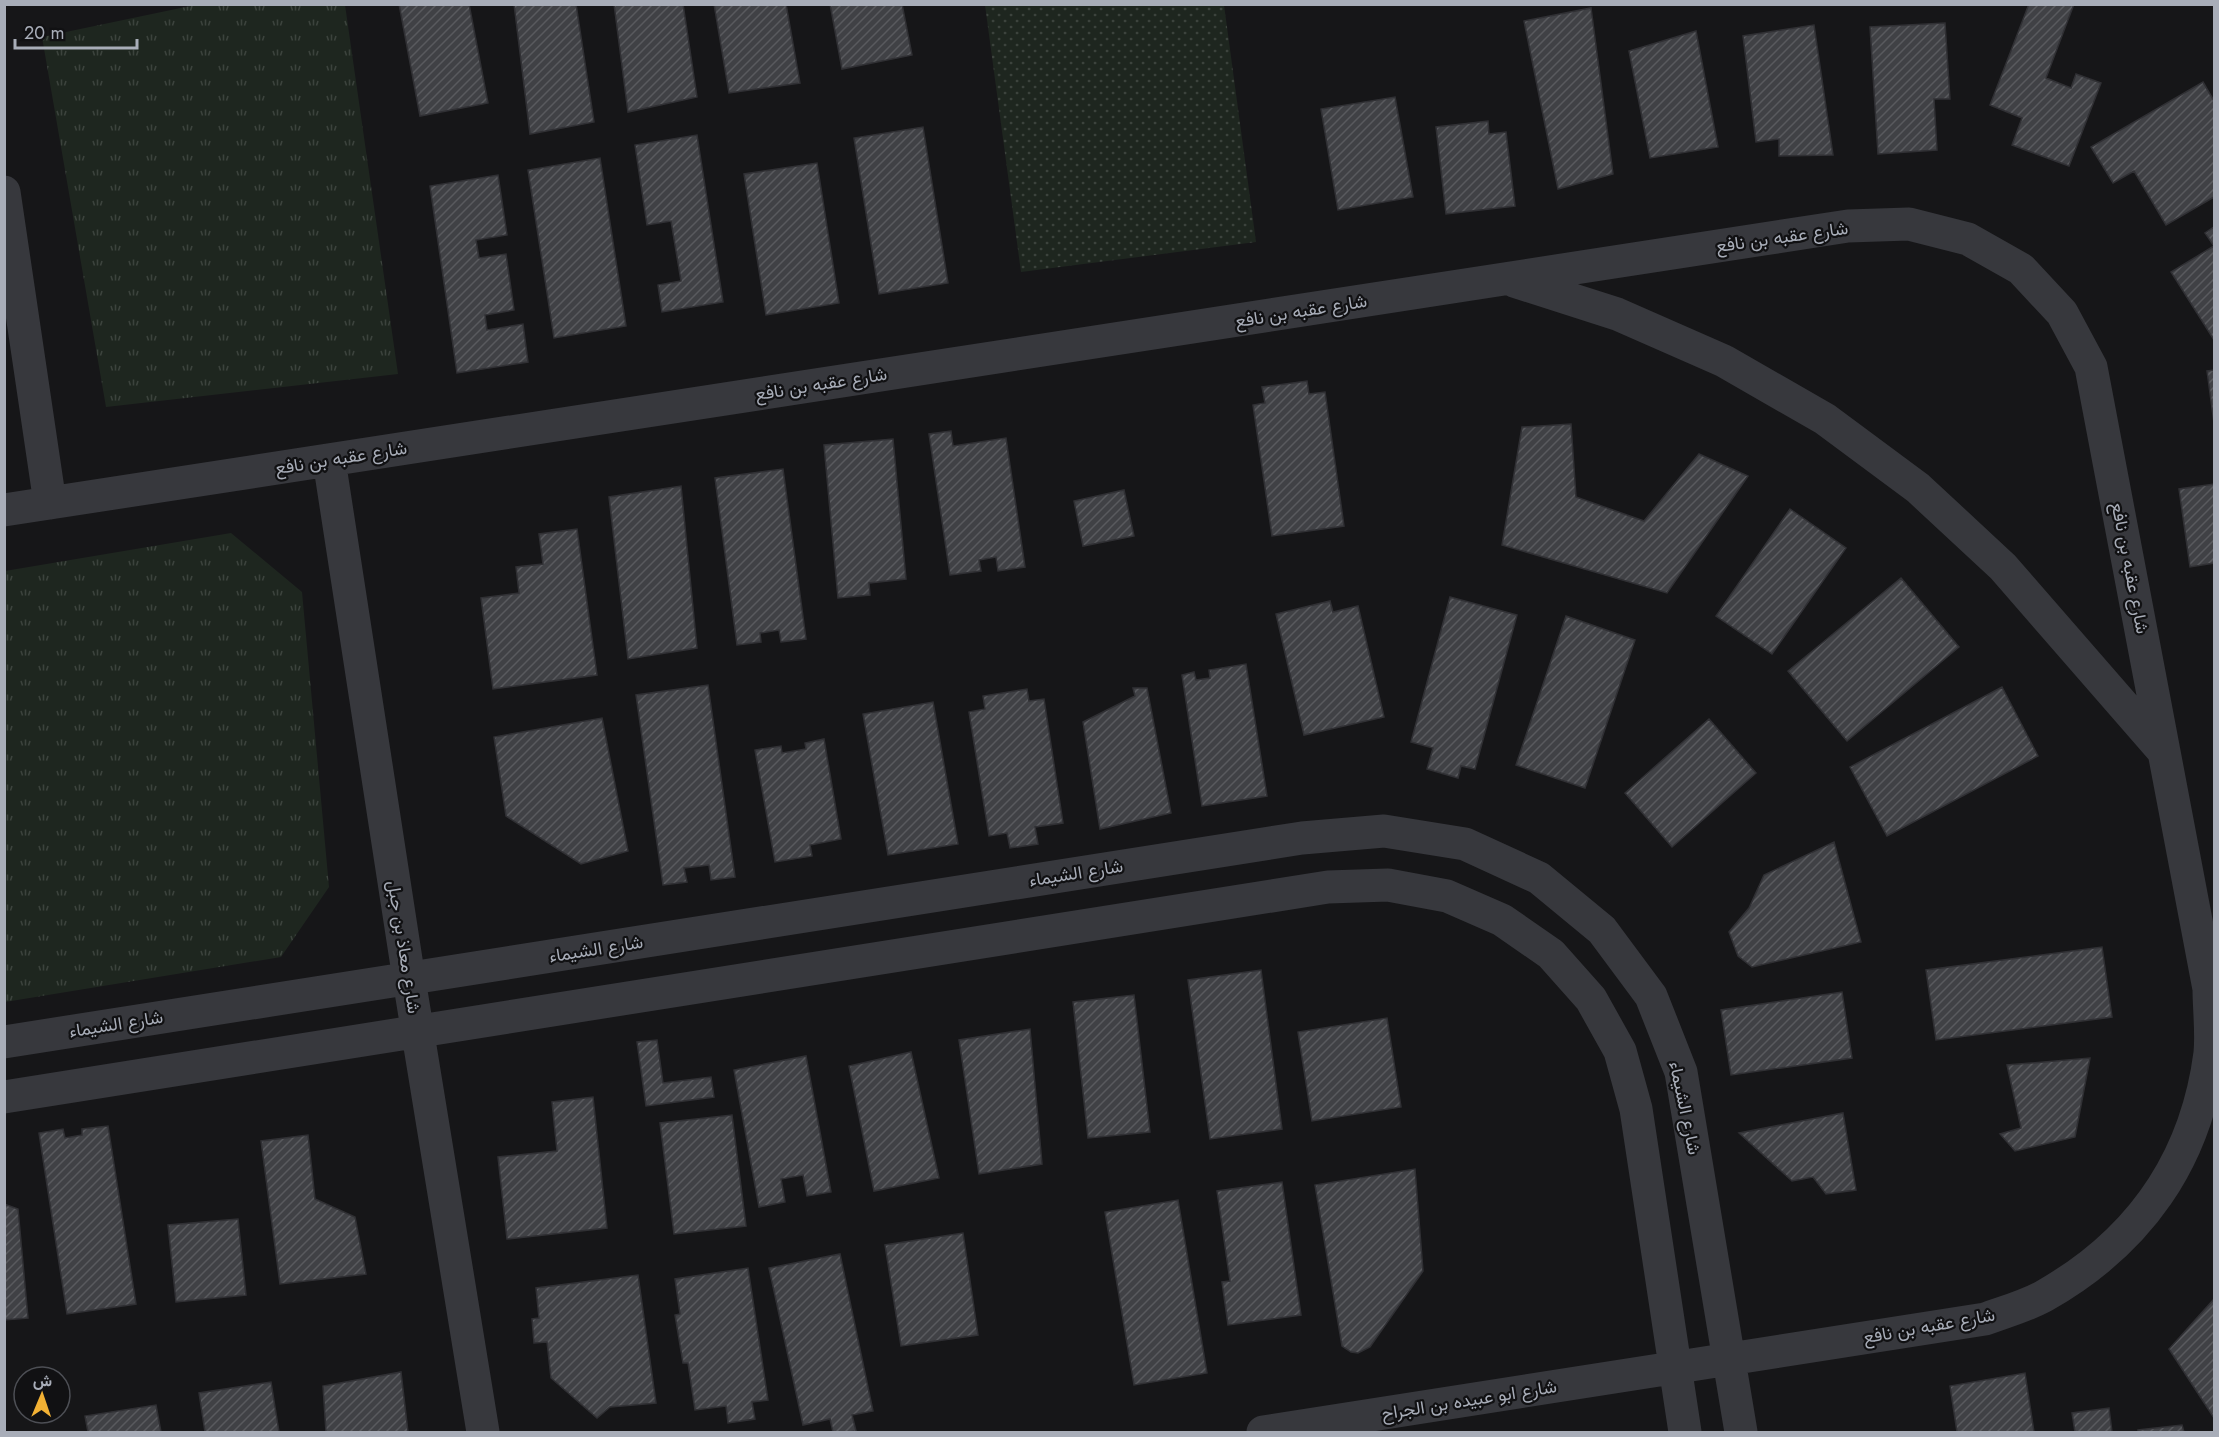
<svg xmlns="http://www.w3.org/2000/svg" width="2219" height="1437" font-family="Jost,Vazirmatn,sans-serif">
	<defs>
		<pattern id="grass-dots" width="8" height="8" patternUnits="userSpaceOnUse" patternTransform="scale(1.5)"><rect width="8" height="8" fill="#1e261f"/><path d="M2 2h.1M6 6h.1" fill="none" stroke="#3c433d" stroke-width="1.8" stroke-linecap="round"/></pattern>
		<pattern id="park-tufts" width="24" height="20" patternUnits="userSpaceOnUse" patternTransform="scale(1.5)"><rect width="24" height="20" fill="#1e261f"/><path d="M3 7l-1-3M5 7V3M7 7l1-3M15 17l-1-3M17 17v-4M19 17l1-3" fill="none" stroke="#3c433d"/></pattern>
		<pattern id="building-hatch" width="6" height="6" patternUnits="userSpaceOnUse" patternTransform="scale(1.5)"><rect width="6" height="6" fill="#404145"/><path d="M-1 1l2-2M0 6l6-6M5 7l2-2" fill="none" stroke="#595a5e"/></pattern>
	</defs>
	<rect width="100%" height="100%" fill="#161618"/>
	<path fill="url(#grass-dots)" d="M985,5H1224L1256,242L1021,272Z"/>
	<path fill="url(#park-tufts)" d="M195,5H345L398,374L106,407L42,37Z
		M231,533L302,592L329,887L281,957L5,1002V571Z"/>
	<path fill="url(#building-hatch)" stroke="#303034" stroke-width="1.5" d="M399,4H469L488,103L420,116Z
		M514,4H576L594,122L530,134Z
		M614,4H683L697,97L628,112Z
		M714,4H786L800,83L729,93Z
		M830,4H902L912,55L842,69Z
		M2029,4H2074L2046,78L2071,88L2076,74L2101,83L2069,166L2012,145L2022,118L1990,105Z
		M1591,8L1613,174L1558,189L1524,21Z
		M1945,23L1950,99H1934L1937,150L1878,154L1870,27Z
		M1814,25L1833,155L1779,156V139L1756,142L1743,36Z
		M1696,31L1718,147L1650,158L1629,51Z
		M2203,82L2214,101V197L2166,225L2134,171L2113,183L2091,147Z
		M1395,97L1413,197L1338,210L1321,109Z
		M1488,121L1489,134L1506,132L1515,206L1446,214L1436,127Z
		M923,127L948,283L879,294L854,138Z
		M697,135L723,302L662,312L658,285L681,281L671,221L647,225L635,145Z
		M600,158L626,326L554,338L528,170Z
		M817,163L839,303L766,315L744,174Z
		M498,175L507,235L476,240L479,258L506,254L514,310L485,315L487,330L523,324L528,362L457,373L430,186Z
		M2214,227V340L2171,272L2214,246L2205,233Z
		M2214,370V423L2207,371Z
		M1307,381L1309,394L1325,392L1344,526L1272,536L1253,405L1265,403L1262,387Z
		M1571,424L1576,497L1644,521L1699,454L1748,476L1667,593L1502,545L1522,427Z
		M951,431L953,446L1006,438L1025,567L998,571L996,557L979,560L981,571L950,575L929,434Z
		M893,439L906,579L869,583L870,595L838,598L824,445Z
		M783,469L806,639L781,642L779,630L760,633L761,642L737,645L715,478Z
		M2214,484V563L2190,567L2179,489Z
		M681,486L697,648L628,659L609,497Z
		M1124,490L1134,536L1083,546L1074,501Z
		M1790,509L1846,548L1772,654L1716,616Z
		M577,529L597,675L493,689L481,598L519,593L516,567L543,564L539,534Z
		M1901,578L1959,647L1847,741L1788,671Z
		M1450,597L1517,615L1475,769L1461,766L1458,778L1427,769L1433,748L1411,742Z
		M1330,601L1333,612L1358,606L1384,717L1304,735L1276,614Z
		M1566,616L1635,640L1585,788L1516,765Z
		M1246,664L1267,796L1202,806L1182,675L1194,672L1196,680L1210,678L1209,670Z
		M708,685L735,877L711,880L709,865L684,868L687,882L663,885L636,695Z
		M2002,687L2038,756L1887,836L1850,767Z
		M1133,688H1147L1171,813L1100,829L1083,722L1135,696Z
		M1027,689L1029,701L1044,699L1063,823L1035,827L1038,844L1010,848L1007,833L989,836L969,712L985,709L983,696Z
		M933,702L958,844L888,855L863,714Z
		M602,718L628,851L581,864L506,816L494,737Z
		M1709,719L1756,773L1672,847L1625,793Z
		M824,739L841,839L810,845L812,856L775,862L755,750L781,746L782,753L806,749L805,743Z
		M1834,842L1861,942L1752,967L1738,956L1729,932L1749,908L1764,875Z
		M2102,947L2112,1017L1936,1040L1926,970Z
		M1261,970L1282,1129L1210,1139L1188,980Z
		M1842,992L1852,1058L1731,1075L1721,1010Z
		M1134,995L1150,1132L1088,1138L1073,1002Z
		M1387,1018L1401,1107L1312,1121L1298,1032Z
		M1030,1029L1042,1164L979,1174L959,1040Z
		M657,1040L663,1083L711,1077L714,1097L646,1106L637,1042Z
		M911,1052L939,1178L874,1191L849,1066Z
		M806,1056L831,1192L807,1196L803,1175L781,1179L785,1202L759,1207L734,1070Z
		M2090,1058L2075,1137L2015,1151L2000,1134L2021,1128L2007,1065Z
		M593,1097L607,1228L507,1239L498,1157L557,1151L552,1102Z
		M1843,1113L1856,1190L1826,1194L1813,1177L1792,1181L1739,1133Z
		M732,1115L746,1226L674,1234L660,1123Z
		M108,1126L136,1304L67,1314L39,1133L63,1129L65,1138L82,1135V1129Z
		M308,1135L315,1199L355,1217L366,1274L280,1284L261,1141Z
		M1415,1169L1423,1271L1370,1347L1358,1353L1351,1352L1342,1346L1315,1185Z
		M1282,1182L1301,1315L1228,1325L1222,1282L1230,1281L1217,1191Z
		M1178,1200L1207,1373L1134,1385L1105,1212Z
		M4,1204L18,1209L28,1318L4,1320Z
		M238,1219L246,1295L176,1302L168,1225Z
		M963,1233L978,1335L901,1346L885,1245Z
		M840,1254L873,1411L852,1415L856,1431L849,1432H833L830,1419L803,1425L769,1268Z
		M748,1268L768,1400L752,1402L755,1419L728,1423L726,1406L695,1410L688,1363H683L675,1315L680,1314L675,1279Z
		M638,1275L656,1403L610,1407L597,1418L551,1378L547,1342L534,1343L532,1319L539,1318L536,1288Z
		M2214,1299V1418L2169,1349Z
		M401,1372L408,1432H326L323,1386Z
		M2025,1373L2034,1432H1957L1950,1386Z
		M271,1382L279,1432H205L199,1393Z
		M156,1405L161,1432H88L85,1416Z
		M2109,1408L2112,1432H2075L2072,1413Z
		M2182,1425L2184,1432H2138V1430Z"/>
	<g fill="none" stroke-linecap="round" stroke-linejoin="round">
		<path stroke="#37383d" stroke-width="33" d="M4,192L50,503
			M1514,281L1617,314L1724,361L1825,419L1918,488L2003,567L2164,752
			M329,460L409,979L483,1432
			M4,510L1848,226L1909,224L1968,239L2021,269L2062,313L2091,367L2209,989C2209,1009 2212,1032 2210,1053C2196,1161 2139,1242 2044,1296C2026,1306 2004,1312 1985,1319L1263,1432
			M4,1042L1302,838L1384,831L1465,844L1539,878L1602,930L1651,996L1681,1072L1741,1432
			M4,1097L1328,887L1388,885L1447,896L1502,920L1551,954L1591,999L1620,1051L1636,1109L1685,1432"/>
	</g>
	<g text-anchor="middle" dominant-baseline="central" stroke-width="4.5" stroke-linejoin="round" paint-order="stroke">
		<g font-size="18" fill="#a8adb8" stroke="#111113">
			<text transform="translate(1782 237) rotate(-8)">شارع عقبه بن نافع</text>
			<text transform="translate(1301 311) rotate(-9)">شارع عقبه بن نافع</text>
			<text transform="translate(821 384) rotate(-9)">شارع عقبه بن نافع</text>
			<text transform="translate(341 458) rotate(-9)">شارع عقبه بن نافع</text>
			<text transform="translate(2130 568) rotate(79)">شارع عقبه بن نافع</text>
			<text transform="translate(1076 873) rotate(-9)">شارع الشيماء</text>
			<text transform="translate(404 947) rotate(81)">شارع معاذ بن جبل</text>
			<text transform="translate(596 949) rotate(-9)">شارع الشيماء</text>
			<text transform="translate(116 1024) rotate(-9)">شارع الشيماء</text>
			<text transform="translate(1685 1108) rotate(78)">شارع الشيماء</text>
			<text transform="translate(1929 1326) rotate(-10)">شارع عقبه بن نافع</text>
			<text transform="translate(1469 1400) rotate(-9)">شارع ابو عبيده بن الجراح</text>
		</g>
	</g>
	<rect width="2219" height="1437" fill="none" stroke="#a8adb8" stroke-width="12"/>
	<g transform="translate(42 1395) rotate(2)"><circle r="28" fill="#111113" stroke="#4d4f55" stroke-width="1.5"/>
	<path d="M0-4.5L10 22L0 15L-10 22Z" fill="#f2b134"/>
	<text y="-9" font-size="16" font-weight="bold" text-anchor="middle" fill="#a8adb8">ش</text>
	</g>
	<path d="M15 39v9h122v-9" fill="none" stroke="#a8adb8" stroke-width="3"/>
	<text x="24" y="39" font-size="18" fill="#a8adb8" stroke="#111113" stroke-width="4.5" paint-order="stroke">20 m</text>
</svg>
